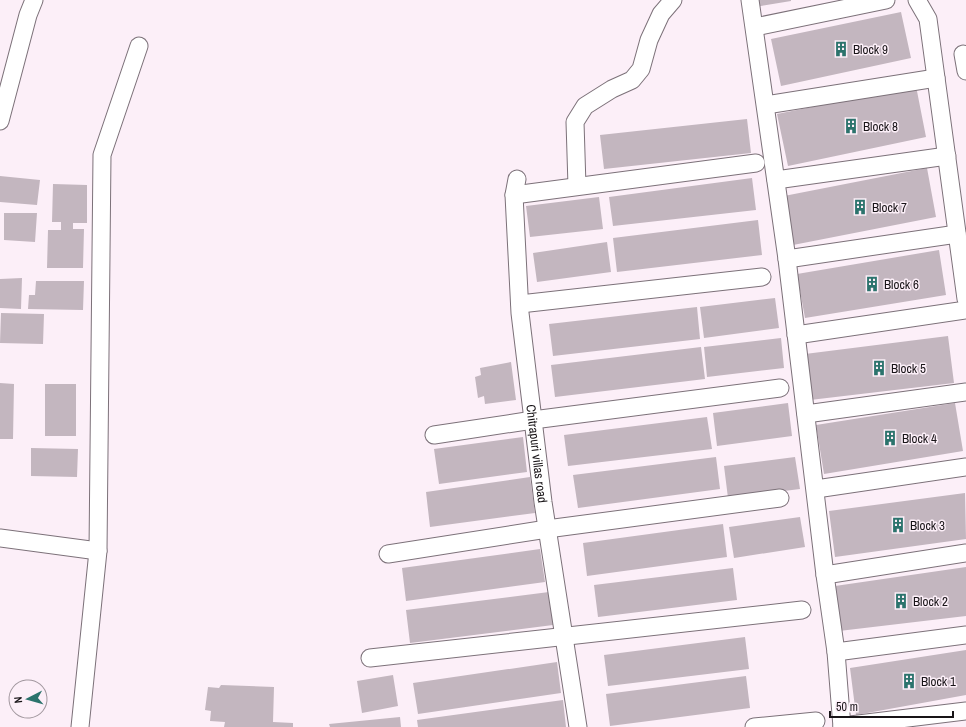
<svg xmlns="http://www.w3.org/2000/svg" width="966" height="727" font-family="'Archivo Narrow',sans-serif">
	<rect width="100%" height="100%" fill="#fceff8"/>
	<path fill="#c3b6bf" d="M753,0H791V1L754,7Z
		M901,12L911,58L781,86L771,39Z
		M916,86L926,137L788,166L777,114Z
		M747,119L751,153L604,169L600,135Z
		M927,168L936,217L793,245L784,196Z
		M0,176L40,180L37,205L0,202Z
		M752,178L756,210L613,226L609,197Z
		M53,184L87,185V223H73V229H84L83,268H47L48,230H61V222H52Z
		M599,197L603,229L530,237L526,206Z
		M4,213H37L35,242L4,240Z
		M758,220L762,255L617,272L613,238Z
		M607,242L611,272L537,282L533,253Z
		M939,250L946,295L805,318L797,274Z
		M22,278L21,309L0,308V279Z
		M36,281H84L83,310L28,309L29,295H35Z
		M775,298L779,328L704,338L700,307Z
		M697,307L700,339L553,356L549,324Z
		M1,313L44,314L43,344L0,343Z
		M948,336L954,383L810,400L805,354Z
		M781,338L784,368L707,377L704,347Z
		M701,347L705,379L555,397L551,365Z
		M511,362L516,400L485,404L484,396L478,398L475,377L481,375L480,368Z
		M0,383L14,384L13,439H0Z
		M45,384H76V436H45Z
		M788,403L792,436L717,446L713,413Z
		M955,403L963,451L824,474L816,425Z
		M707,417L712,449L568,466L564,435Z
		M523,437L527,472L439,484L434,449Z
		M31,448L78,449L77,477L31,476Z
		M716,457L720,489L578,508L573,475Z
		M795,457L800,489L728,498L724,466Z
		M530,477L535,513L430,527L426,492Z
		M965,493L966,539L835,557L829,511Z
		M800,517L805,547L734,558L729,527Z
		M723,524L727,557L587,576L583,543Z
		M540,549L545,582L406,601L402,568Z
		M966,567V616L839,631L835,586Z
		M733,568L737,600L598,617L594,585Z
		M549,592L553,625L410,643L406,610Z
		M745,637L749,669L608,686L604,655Z
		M966,650V695L856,715L850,668Z
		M557,662L561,693L418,714L413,683Z
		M393,675L398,706L362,713L357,681Z
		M746,676L750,708L610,726L606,694Z
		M221,685L274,687L273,722L293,723V727H224L225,722L210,721L211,711L205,710L208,687L219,688Z
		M563,700L566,727H418L417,720Z
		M400,717L401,727H330L329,724Z"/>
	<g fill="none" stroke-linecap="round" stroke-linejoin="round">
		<defs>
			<g id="minor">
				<path d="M750,0L787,259L825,575L836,652L842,727"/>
				<path d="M917,0L928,19L966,299"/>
				<path d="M755,27L886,0"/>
				<path d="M963,54L966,71"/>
				<path d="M766,105L936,78"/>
				<path d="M0,121L28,15L34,0"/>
				<path id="s1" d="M517,179L514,195L520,313L543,502L578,727"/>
				<path d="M776,180L947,156"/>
				<path d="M577,186L575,122L585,106L612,89L632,80L641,69L649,40L661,14L673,0"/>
				<path d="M514,195L756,163"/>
				<path d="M787,259L957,234"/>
				<path d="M520,304L762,277"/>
				<path d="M796,335L966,310"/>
				<path d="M806,414L966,392"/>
				<path d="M434,435L533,420L780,388"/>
				<path d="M816,489L966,467"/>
				<path d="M0,538L98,551"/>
				<path d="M388,554L547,529L780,498"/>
				<path d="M825,575L966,553"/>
				<path d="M836,652L966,635"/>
				<path d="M370,658L802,610"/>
				<path d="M842,726L966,711"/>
				<path d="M80,727L98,551L102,155L139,46"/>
				<path d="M754,727L816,721"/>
			</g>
		</defs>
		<use href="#minor" stroke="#7c7179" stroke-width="19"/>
		<use href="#minor" stroke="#fff" stroke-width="17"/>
	</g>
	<defs>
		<symbol id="building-bare" viewBox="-9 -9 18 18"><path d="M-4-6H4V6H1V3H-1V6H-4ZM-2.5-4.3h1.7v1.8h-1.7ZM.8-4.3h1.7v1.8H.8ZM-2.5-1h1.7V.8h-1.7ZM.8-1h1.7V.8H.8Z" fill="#2b736c" stroke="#fceff8" stroke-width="2.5" paint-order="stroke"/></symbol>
	</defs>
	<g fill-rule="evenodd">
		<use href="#building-bare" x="830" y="38" width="22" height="22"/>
		<use href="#building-bare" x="840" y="115" width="22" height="22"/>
		<use href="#building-bare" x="849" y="196" width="22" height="22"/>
		<use href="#building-bare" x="861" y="273" width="22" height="22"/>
		<use href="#building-bare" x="868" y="357" width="22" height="22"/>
		<use href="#building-bare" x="879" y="427" width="22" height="22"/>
		<use href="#building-bare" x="887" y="514" width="22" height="22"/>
		<use href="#building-bare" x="890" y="590" width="22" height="22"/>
		<use href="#building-bare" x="898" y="670" width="22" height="22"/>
	</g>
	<g text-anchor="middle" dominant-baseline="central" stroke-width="3" stroke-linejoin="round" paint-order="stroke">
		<g font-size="13" fill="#181417" stroke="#fceff8" text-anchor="start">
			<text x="853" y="49">Block 9</text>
			<text x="863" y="126">Block 8</text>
			<text x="872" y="207">Block 7</text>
			<text x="884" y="284">Block 6</text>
			<text x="891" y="368">Block 5</text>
			<text x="902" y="438">Block 4</text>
			<text x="910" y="525">Block 3</text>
			<text x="913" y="601">Block 2</text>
			<text x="921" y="681">Block 1</text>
		</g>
		<g font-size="13" fill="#181417" stroke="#fceff8">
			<text stroke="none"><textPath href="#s1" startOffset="276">Chitrapuri villas road</textPath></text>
		</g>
	</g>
	<g transform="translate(28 699) rotate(264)"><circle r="19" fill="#fceff8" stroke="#a1979e"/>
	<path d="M0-3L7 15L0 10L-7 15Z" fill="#2b736c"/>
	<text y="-6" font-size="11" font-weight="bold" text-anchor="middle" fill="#181417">N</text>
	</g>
	<path d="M830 711v6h123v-6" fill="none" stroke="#181417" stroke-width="2"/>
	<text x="836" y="711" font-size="12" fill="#181417" stroke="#fceff8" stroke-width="3" paint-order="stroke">50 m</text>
</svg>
